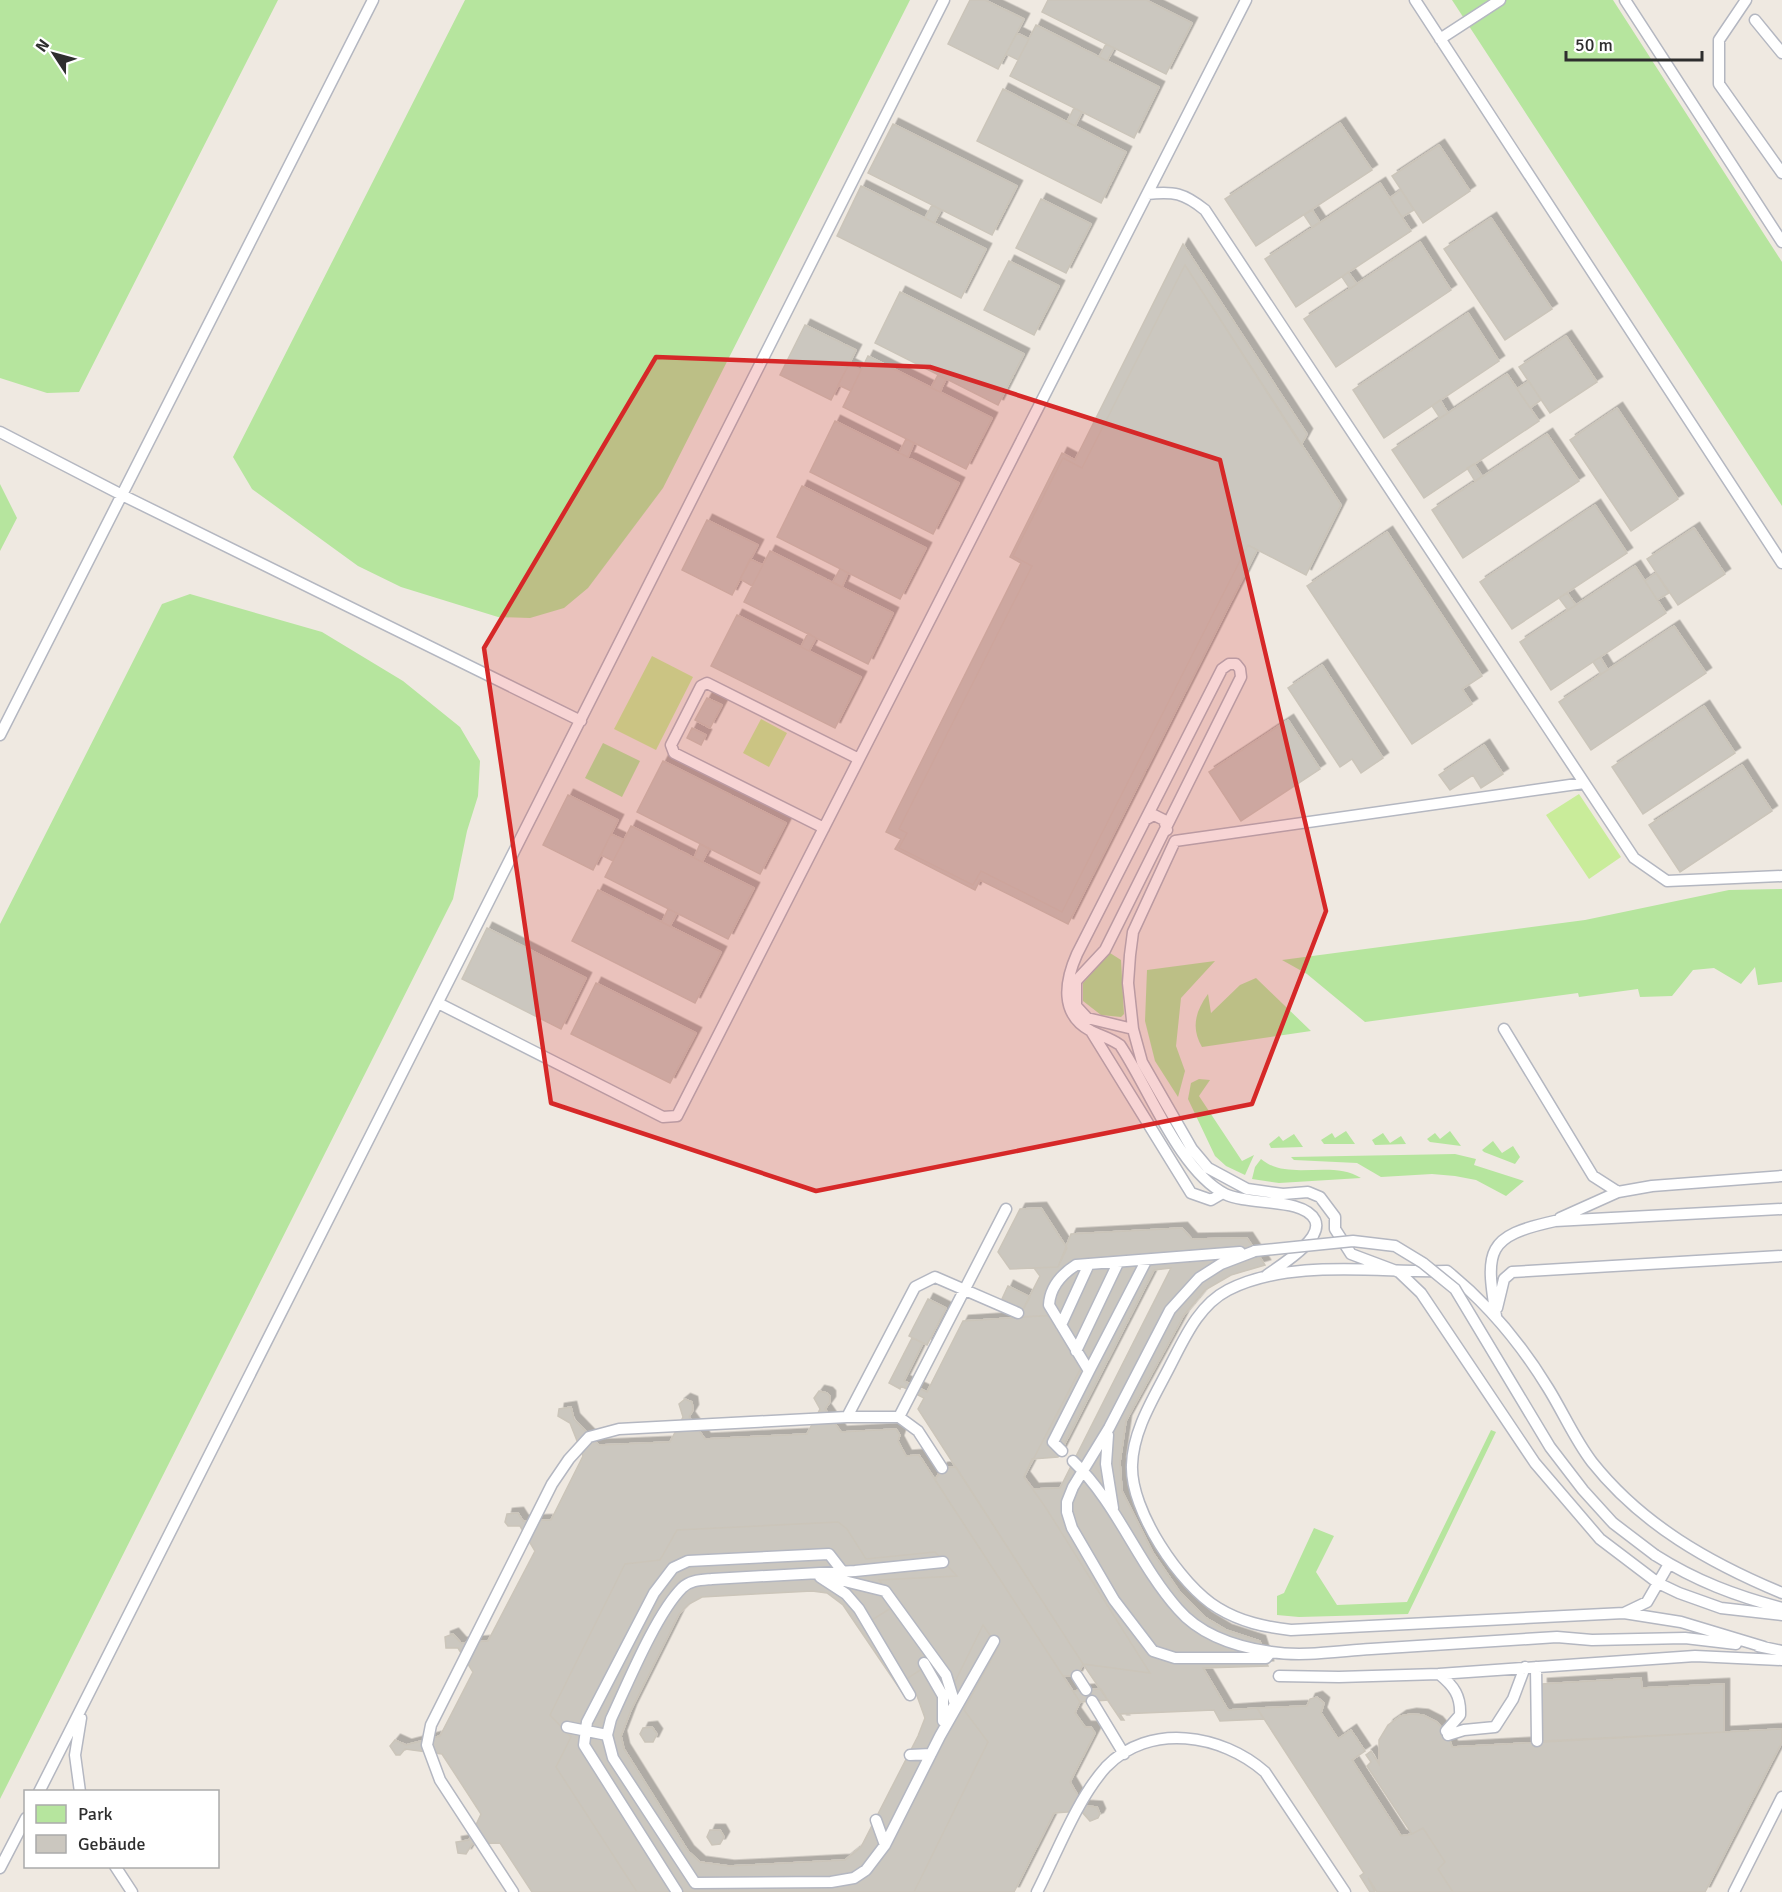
<svg xmlns="http://www.w3.org/2000/svg" width="1782" height="1892" font-family="Signika,sans-serif">
	<defs>
		<filter id="shadow"><feDropShadow dx="5.5" dy="-5.5" stdDeviation="0" flood-color="#0004"/></filter>
	</defs>
	<rect width="100%" height="100%" fill="#efe9e1"/>
	<path fill="#b6e59e" d="M0,0H278L79,392L47,393L0,378Z
		M465,0H910L663,488L588,588L564,608L530,618L498,617L401,587L358,566L252,489L233,457Z
		M1452,0H1613L1782,262V506Z
		M0,484L17,518L0,551Z
		M190,594L322,632L403,681L460,727L480,761L478,796L467,831L453,899L0,1799V924L162,604Z
		M603,743L640,761L622,797L585,778Z
		M1782,889V982L1758,985L1755,967L1741,984L1714,968L1693,970L1672,996L1640,997L1638,989L1579,997L1578,993L1365,1022L1307,974L1282,960L1585,920L1729,890Z
		M1110,953L1121,960L1124,1014L1121,1017L1101,1015L1083,1001V983Z
		M1215,961L1181,998L1176,1046L1185,1071L1178,1097L1155,1061L1145,1021L1147,970Z
		M1256,978L1311,1031L1202,1047C1191,1028 1195,1012 1208,994L1211,1013L1240,985Z
		M1199,1079L1210,1080L1199,1096L1242,1161L1254,1155L1245,1175L1226,1166L1215,1156L1188,1099L1191,1083Z
		M1346,1131L1355,1144H1324L1321,1140L1332,1133L1335,1138Z
		M1450,1131L1461,1146L1430,1142L1427,1139L1435,1133L1440,1139Z
		M1383,1133L1390,1143L1401,1136L1406,1144L1375,1145L1372,1140Z
		M1294,1134L1303,1147L1271,1148L1269,1144L1279,1136L1283,1141Z
		M1493,1141L1502,1153L1513,1146L1520,1157L1515,1164L1484,1152L1482,1150Z
		M1455,1154L1476,1159L1474,1165L1524,1181L1506,1196L1476,1180L1455,1176L1432,1174L1381,1177L1357,1163L1294,1160L1291,1157Z
		M1261,1159C1288,1182 1331,1159 1361,1178L1279,1183L1252,1179L1255,1167Z
		M1491,1430L1496,1432L1408,1614L1299,1617L1277,1615V1596L1284,1593L1314,1528L1334,1536L1316,1572L1337,1605L1407,1602Z"/>
	<path fill="#c9ec9a" d="M652,656L693,677L656,750L614,729Z
		M761,719L787,733L769,767L743,753Z
		M1579,794L1621,857L1589,879L1546,815Z"/>
	<path fill="#cbc7bf" stroke="#cbc5ba" stroke-width="1.5" fill-rule="evenodd" filter="url(#shadow)" d="M970,0H985L1024,19L998,69L948,44Z
		M1048,0H1146L1192,23L1166,74L1042,12Z
		M1036,25L1159,87L1134,138L1010,76Z
		M1017,33L1029,39L1018,60L1006,54Z
		M1106,44L1114,48L1107,61L1099,57Z
		M1003,89L1126,152L1101,203L977,141Z
		M1074,108L1082,112L1075,126L1067,122Z
		M1340,123L1372,170L1256,246L1225,199Z
		M893,124L1017,186L992,235L868,173Z
		M1439,145L1470,191L1423,223L1392,176Z
		M1380,183L1411,231L1296,307L1265,259Z
		M861,186L986,249L961,298L837,236Z
		M1401,190L1414,210L1402,217L1390,198Z
		M1041,199L1091,224L1066,273L1016,248Z
		M932,205L941,210L934,223L925,218Z
		M1312,210L1320,222L1312,227L1304,215Z
		M1491,218L1552,309L1505,340L1444,249Z
		M1420,242L1451,290L1336,367L1304,319Z
		M1183,244L1307,434L1301,445L1185,265L1082,468L1063,458L1013,556L1032,566L899,829L907,833L899,848L973,885L981,871L1062,912L1248,545L1257,550L1068,924L980,880L975,890L895,849L901,839L886,832L1021,563L1010,557L1062,453L1075,460Z
		M1009,261L1059,286L1034,335L984,310Z
		M1185,265L1341,505L1306,575L1248,545L1062,912L981,871L973,885L899,848L907,833L899,829L1032,566L1013,556L1063,458L1082,468Z
		M1348,272L1357,284L1350,289L1342,277Z
		M900,292L1024,354L998,405L875,343Z
		M1468,313L1499,361L1384,438L1353,390Z
		M805,325L856,350L831,400L780,375Z
		M1566,336L1597,382L1550,413L1519,367Z
		M868,356L992,418L966,469L843,407Z
		M849,364L861,370L851,391L838,385Z
		M1507,374L1539,421L1424,498L1392,450Z
		M938,375L946,379L940,392L931,388Z
		M1529,381L1541,400L1530,408L1517,389Z
		M1440,400L1448,413L1440,418L1432,406Z
		M1617,408L1678,499L1631,531L1570,440Z
		M835,421L959,483L933,534L810,472Z
		M1547,434L1579,481L1463,558L1432,510Z
		M906,439L914,443L908,457L899,453Z
		M1474,464L1482,476L1475,481L1467,468Z
		M802,486L926,548L900,599L777,537Z
		M1595,505L1627,553L1512,629L1480,582Z
		M707,520L758,545L732,595L682,570Z
		M1694,528L1725,574L1678,605L1647,559Z
		M1387,532L1482,676L1462,689L1472,704L1412,744L1307,586Z
		M770,551L893,613L868,664L744,602Z
		M750,559L763,565L752,586L740,579Z
		M1635,566L1666,613L1551,690L1520,642Z
		M840,569L848,573L842,587L833,582Z
		M1656,573L1669,593L1657,600L1645,581Z
		M1567,593L1576,605L1568,610L1559,598Z
		M737,615L861,677L835,728L711,666Z
		M1674,626L1706,673L1591,750L1559,702Z
		M808,633L816,638L809,651L801,647Z
		M1600,657L1608,670L1601,674L1593,662Z
		M1322,665L1383,758L1361,773L1352,759L1340,767L1288,688Z
		M707,698L722,705L710,728L695,720Z
		M1704,706L1735,753L1643,814L1612,767Z
		M1288,720L1320,769L1241,821L1209,772Z
		M692,728L706,735L701,745L687,738Z
		M1484,745L1503,774L1481,788L1473,775L1450,790L1439,775Z
		M663,761L786,823L760,874L637,812Z
		M1742,765L1772,811L1680,872L1649,825Z
		M568,795L618,820L593,870L543,845Z
		M631,826L754,888L728,939L605,877Z
		M611,834L624,840L613,861L601,855Z
		M700,844L709,849L702,862L694,858Z
		M598,890L721,952L695,1003L572,941Z
		M668,909L677,913L670,926L662,922Z
		M487,928L586,978L561,1029L462,979Z
		M596,983L696,1033L670,1083L571,1034Z
		M1041,1208L1067,1248L1058,1267L1010,1269L998,1252L1020,1209Z
		M1182,1228L1192,1239L1247,1238L1265,1265L1231,1275L1205,1290L1184,1315L1126,1421L1120,1462L1122,1491L1153,1553L1179,1591L1206,1618L1226,1630L1260,1641L1268,1666L1203,1668L1228,1710L1257,1708L1264,1719L1220,1721L1214,1710L1120,1714L1124,1720H1121L1083,1664L1150,1673L1046,1508L1024,1477L1084,1362L1058,1315L1019,1317L1040,1276L1034,1268L1058,1267L1071,1234Z
		M1171,1268L1060,1488L1033,1489L1024,1477L1032,1459L1058,1457L1154,1270Z
		M1008,1286L1030,1297L1023,1310L1002,1299Z
		M928,1299L946,1308L927,1345L909,1336Z
		M1058,1315L1084,1362L1024,1477L1046,1508L1150,1673L1083,1664L918,1409L924,1398L901,1386L900,1389L889,1383L912,1338L923,1343L904,1381L927,1392L963,1321Z
		M819,1391L827,1393L830,1396V1402L825,1409L841,1432L896,1429L900,1435L898,1441L906,1456L919,1455L1063,1676L1080,1702L1075,1713L1085,1727H1091L1095,1733L1070,1782L1084,1806L1097,1807L1100,1814L1098,1818L1090,1821L1081,1811L1054,1813L1014,1892H914L988,1742L964,1710L998,1647L983,1625L949,1694L931,1663L905,1680L867,1623L896,1605L879,1580L957,1576L935,1552L866,1559L847,1529L838,1522L677,1530L660,1560L625,1564L550,1715L571,1737L556,1767L637,1892H532L500,1843L472,1844L466,1854L458,1853L456,1842L469,1840L481,1814L442,1754L405,1749L400,1755H396L390,1746L395,1740L406,1745L440,1736L473,1672L458,1648H446L445,1637L453,1634L461,1643L488,1641L535,1551L520,1526H508L505,1522L507,1514L518,1513L523,1521L551,1520L583,1456L570,1423L558,1416L559,1409L571,1407L574,1419L599,1445L670,1442L683,1417L679,1404L685,1399L692,1402L693,1410L689,1417L705,1439L807,1434L820,1409L814,1398Z
		M956,1467L1083,1664L1077,1676H1063L935,1480L942,1468Z
		M838,1522L847,1529L866,1559L935,1552L957,1576L879,1580L896,1605L867,1623L905,1680L931,1663L949,1694L983,1625L998,1647L964,1710L988,1742L914,1892H637L556,1767L571,1737L550,1715L625,1564L660,1560L677,1530ZM812,1591L827,1593L843,1605L906,1698L916,1693L925,1718L918,1736L861,1847L845,1860L729,1866L700,1862L688,1851L624,1749L621,1736L631,1710L679,1614L689,1604L702,1597Z
		M1641,1678L1642,1688L1724,1684V1732L1543,1741L1542,1684Z
		M1101,1689L1108,1700L1080,1702L1073,1691Z
		M1317,1697L1324,1703L1321,1713L1338,1739L1351,1730L1365,1751L1352,1760L1401,1836L1412,1834L1423,1828L1445,1862L1438,1869L1453,1892H1377L1368,1878L1375,1892H1370L1360,1876L1364,1873L1257,1708L1307,1706L1310,1699Z
		M1411,1714L1423,1715L1437,1722L1448,1735L1452,1747L1782,1729V1742L1705,1892H1453L1438,1869L1445,1862L1423,1828L1412,1834L1367,1766L1371,1762L1366,1755L1371,1751L1379,1764V1740L1388,1725L1401,1716Z
		M652,1727L657,1734L653,1742H645L640,1734L643,1728Z
		M710,1830H720L724,1837L720,1844L712,1845L707,1837Z"/>
	<g fill="none" stroke-linecap="round" stroke-linejoin="round">
		<defs>
			<path id="lane" d="M1415,0L1782,563
				M1625,0L1782,242
				M1746,0L1719,40V84L1782,173
				M1755,20L1782,53
				M1440,39L1500,0
				M1147,194C1174,191 1184,193 1205,210L1634,858L1667,881L1782,876
				M0,432L122,495L581,721
				M0,735L373,0
				M1584,783L1175,841L1133,932L1130,955L1128,983L1133,1029L1142,1062L1192,1149L1208,1168L1247,1189L1283,1194L1308,1192L1320,1197L1335,1217V1229L1351,1254L1399,1272L1421,1293L1535,1463L1600,1539L1658,1583L1679,1593L1721,1608L1782,1615
				M1145,820L1154,815L1164,820L1167,830
				M824,828L674,753L671,745L701,686L707,683L859,759
				M438,1003L663,1117L677,1116L1246,0
				M1133,1029L1087,1018L1076,1006V981L1105,950L1241,677L1240,669L1236,664H1229L1222,669L1077,954C1065,981 1059,1014 1091,1031C1101,1036 1110,1038 1120,1045C1149,1088 1179,1170 1225,1194C1249,1206 1303,1197 1315,1220C1324,1239 1281,1265 1267,1275
				M1504,1029L1593,1176L1618,1192
				M1091,1031L1191,1193L1211,1200L1223,1193
				M1560,1218L1618,1192L1652,1186L1782,1176
				M1255,1251L1221,1264L1199,1278L1170,1310L1109,1428L1073,1487L1067,1502V1512L1072,1528L1114,1600L1153,1651L1175,1658H1266L1271,1652
				M1497,1308L1504,1279L1512,1272L1782,1256
				M1496,1316C1485,1250 1486,1236 1555,1221L1782,1209
				M1061,1325L1089,1264
				M1076,1351L1118,1263
				M1089,1371L1146,1261
				M847,1417L915,1287L935,1277L1018,1313
				M899,1417L918,1431L942,1468
				M1108,1435L1106,1464L1113,1508
				M1062,1451L1053,1442L1089,1371L1049,1305C1050,1287 1062,1274 1076,1265L1240,1252
				M1073,1461C1117,1503 1138,1564 1178,1609C1201,1636 1237,1647 1271,1652C1303,1657 1339,1651 1371,1649C1433,1645 1495,1641 1557,1637L1592,1640L1685,1638L1736,1644
				M1655,1555C1696,1581 1736,1596 1782,1608
				M943,1562L855,1571L712,1579C701,1580 690,1580 682,1588C656,1614 627,1685 611,1719L607,1735L613,1758L695,1883L831,1882L854,1878L866,1870L885,1845L940,1736L994,1641
				M820,1577L846,1594L859,1609L910,1695
				M828,1577L885,1591L946,1675L955,1704L951,1711
				M1624,1613L1647,1602L1669,1564
				M1758,1646L1782,1651
				M1764,1647L1681,1622L1624,1613L1291,1630C1265,1627 1241,1622 1218,1608C1180,1585 1130,1510 1132,1465C1133,1429 1155,1396 1171,1364C1185,1337 1199,1305 1228,1290C1291,1258 1378,1273 1447,1271C1487,1303 1521,1344 1548,1388C1563,1412 1575,1440 1592,1462C1642,1525 1710,1563 1782,1593
				M924,1663L943,1696V1721
				M1536,1667L1537,1741
				M1439,1674C1454,1686 1461,1696 1460,1715L1446,1731
				M1077,1676L1086,1690
				M1279,1676L1339,1677L1439,1674L1695,1656L1782,1660
				M1092,1701L1124,1754
				M567,1727L607,1735
				M1448,1735L1464,1730L1495,1727L1513,1699L1525,1667
				M910,1755L931,1754
				M39,1792L944,0
				M80,1792L75,1755L81,1718
				M876,1820L885,1845
				M115,1866L132,1892
				M0,1868L26,1818
				M513,1892L440,1780L427,1745L431,1725L552,1484L569,1459L589,1437L619,1429L847,1417H899L1006,1209
				M677,1892L584,1745L587,1722L654,1593L673,1568L688,1561L829,1554L843,1572
				M1037,1892C1057,1853 1077,1799 1106,1767C1149,1722 1222,1734 1265,1772L1345,1892
				M1734,1892L1782,1797"/>
		</defs>
		<use href="#lane" stroke="#b4b7c1" stroke-width="13"/>
		<use href="#lane" stroke="#fff" stroke-width="10"/>
		<defs>
			<path id="lane-bridge" d="M1255,1251L1353,1241L1395,1246L1423,1263L1455,1289L1550,1447L1583,1490L1613,1523L1655,1555"/>
		</defs>
		<use href="#lane-bridge" stroke="#b4b7c1" stroke-width="13" stroke-linecap="butt"/>
		<use href="#lane-bridge" stroke="#fff" stroke-width="10"/>
	</g>
	<path fill="#d62828" fill-opacity="0.2" stroke="#d62828" stroke-width="4.5" stroke-linejoin="round" d="M656,357L930,367L1220,460L1326,911L1252,1104L816,1191L551,1103L484,648Z"/>
	<rect x="24" y="1790" width="195" height="78" fill="#ffffff" stroke="#ababab" stroke-width="1.5"/>
	<rect x="36" y="1805" width="30" height="18" fill="#b6e59e" stroke="#ababab" stroke-width="1.5"/>
	<text x="78" y="1820" font-size="18" fill="#2e2e2e">Park</text>
	<rect x="36" y="1835" width="30" height="18" fill="#cbc7bf" stroke="#ababab" stroke-width="1.5"/>
	<text x="78" y="1850" font-size="18" fill="#2e2e2e">Gebäude</text>
	<g transform="translate(54 54) rotate(306)" stroke="#ffffff" stroke-width="4.5" paint-order="stroke">
	<path d="M0-4.5L10 22L0 15L-10 22Z" fill="#2e2e2e"/>
	<text y="-9" font-size="16" font-weight="bold" text-anchor="middle" fill="#2e2e2e">N</text>
	</g>
	<path d="M1566 51v9h136v-9" fill="none" stroke="#2e2e2e" stroke-width="3"/>
	<text x="1575" y="51" font-size="18" fill="#2e2e2e" stroke="#ffffff" stroke-width="4.5" paint-order="stroke">50 m</text>
</svg>
